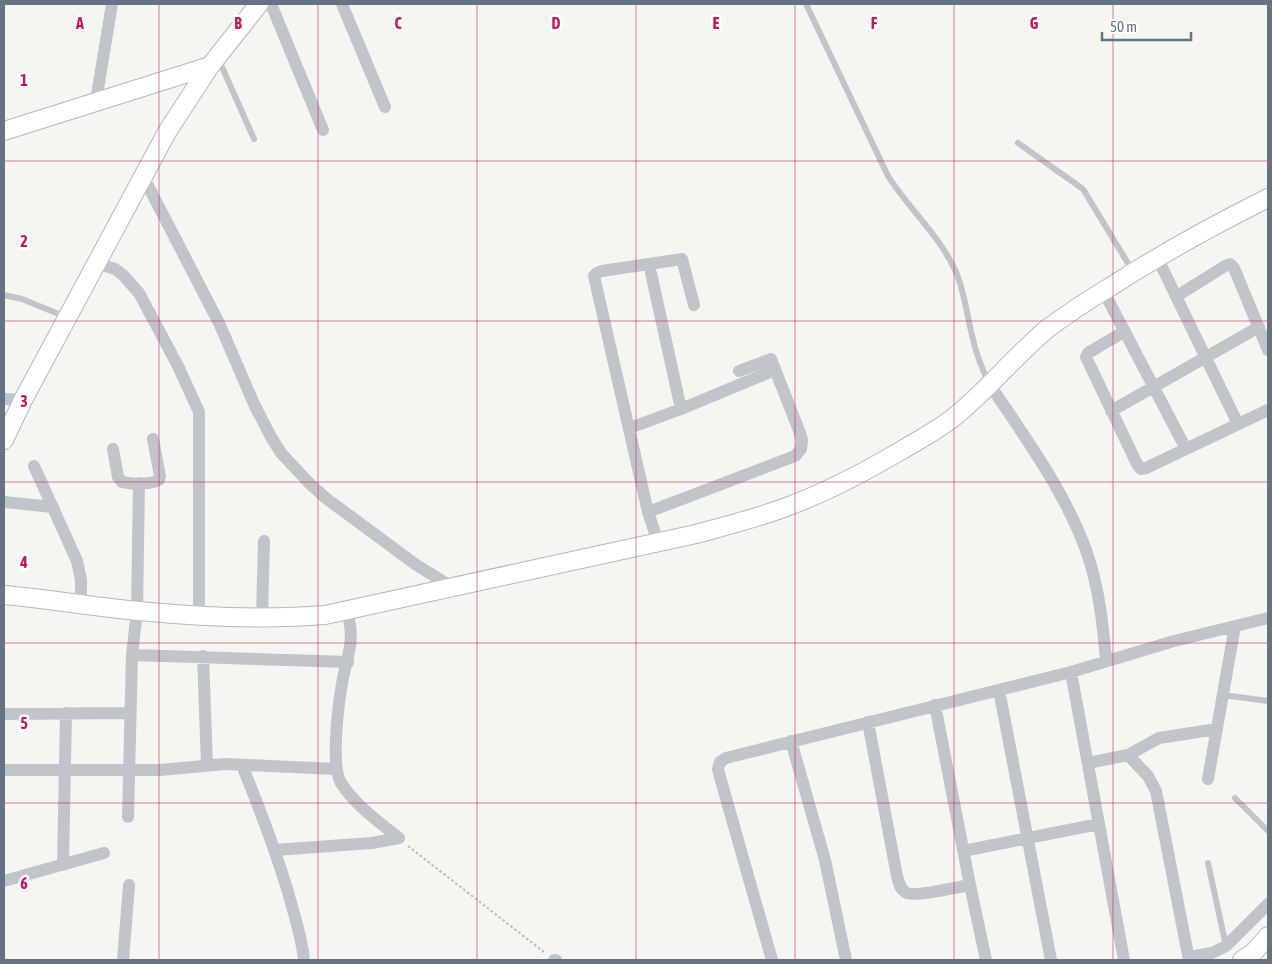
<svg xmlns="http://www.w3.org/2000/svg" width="1272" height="964" font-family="'Asap Condensed',sans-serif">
	<rect width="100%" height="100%" fill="#f5f6f2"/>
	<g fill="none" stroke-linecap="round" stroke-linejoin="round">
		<defs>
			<path id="secondary" d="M4,131L210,66
				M4,440L23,400L167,132L210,66L259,4
				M4,595C49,599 94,607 139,611C201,617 264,620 325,615L696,534C729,525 762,517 794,504C831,490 868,470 902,450C922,438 942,428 959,413C990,387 1016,355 1047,329C1067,314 1088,300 1110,287C1161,254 1214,225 1268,198
				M1242,960L1254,952L1268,936"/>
		</defs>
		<use href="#secondary" stroke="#b4b8bc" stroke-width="20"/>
		<path stroke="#b9bbbe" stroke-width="2" stroke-dasharray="2.5 2.5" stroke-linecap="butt" d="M408,846L544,952"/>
		<path stroke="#c1c4c8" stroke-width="6" d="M806,4L888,176C909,209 940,236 956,272C965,293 967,317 973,339C976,354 982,368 988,382
			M218,58L254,139
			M1018,143L1083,189L1132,270
			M4,295L22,299L66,317
			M1223,695L1268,701
			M1235,798L1268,831
			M1208,863L1226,946"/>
		<path stroke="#c1c4c8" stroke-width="12" d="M271,4L323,130
			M342,4L385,107
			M96,101L112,4
			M143,176L220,325L254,404L271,437L281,453L310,484L327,499L415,564L452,587
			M1157,257L1238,424
			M96,263L115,269L123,275L139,293L178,366L199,412V615
			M1103,290L1186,449
			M1177,296L1225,266L1230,264L1234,268L1268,350
			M1125,331L1088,353L1086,357L1137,464L1141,469L1146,468L1268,410
			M990,385C1025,437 1066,493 1087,553C1099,588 1103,624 1106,661
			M4,399L23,400
			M681,409L775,370
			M1111,411L1259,327
			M630,428L681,409L651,273
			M113,449L118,477L122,482C132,484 149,485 159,480L160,476L153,439
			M34,466L77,561L81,580V603
			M4,502L53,507
			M648,512L795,456L801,449L802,440L800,433L771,359L739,371
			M658,542L648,512L594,276L597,273L602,271L682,259L694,305
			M347,611C355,640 349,650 343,678C339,699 330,765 341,783C355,805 379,822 399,838
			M262,617L264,541
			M132,655L348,662
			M203,656L207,765
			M1071,672L1124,960
			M999,690L1051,960
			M935,705L970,885L986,960
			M4,714L130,713
			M868,722L897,876C899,883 900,890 907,893C915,897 958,887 970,885
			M791,741L825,860L846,960
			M1128,755L1148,776L1156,791L1189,960
			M1088,763L1128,755L1159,738L1217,729
			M242,765C259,807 275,849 288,892C294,915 302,937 304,960
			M4,770H160L225,764L336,769
			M1208,779L1235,626
			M128,817L132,655L137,611L139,483
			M275,850L372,843L399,838
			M963,851L1099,824
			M63,865L66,713
			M4,881L104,853
			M1189,957L1212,953L1226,946L1268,904
			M123,960L129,885
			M554,960H556
			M772,960L720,777L718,769L720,762L726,758L1071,672L1174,641L1268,618"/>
		<use href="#secondary" stroke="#fff" stroke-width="18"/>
	</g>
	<path fill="none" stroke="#c2185b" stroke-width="1" stroke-opacity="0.55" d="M159,4V960M318,4V960M477,4V960M636,4V960M795,4V960M954,4V960M1113,4V960M4,161H1268M4,321H1268M4,482H1268M4,643H1268M4,803H1268"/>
	<g font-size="16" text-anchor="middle" font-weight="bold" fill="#c2185b" stroke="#fff" stroke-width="5" stroke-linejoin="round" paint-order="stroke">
		<text x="80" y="29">A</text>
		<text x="238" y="29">B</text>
		<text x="398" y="29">C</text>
		<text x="556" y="29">D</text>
		<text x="716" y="29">E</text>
		<text x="874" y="29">F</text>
		<text x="1034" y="29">G</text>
		<text x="24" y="86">1</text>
		<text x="24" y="247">2</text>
		<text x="24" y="407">3</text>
		<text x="24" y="568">4</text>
		<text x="24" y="729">5</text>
		<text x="24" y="889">6</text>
	</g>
	<rect width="1272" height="964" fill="none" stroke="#667382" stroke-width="10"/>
	<path d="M1102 32v8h89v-8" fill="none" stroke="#667382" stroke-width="2.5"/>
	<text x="1110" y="32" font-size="15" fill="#667382" stroke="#ffffff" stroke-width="4" paint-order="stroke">50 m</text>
</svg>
